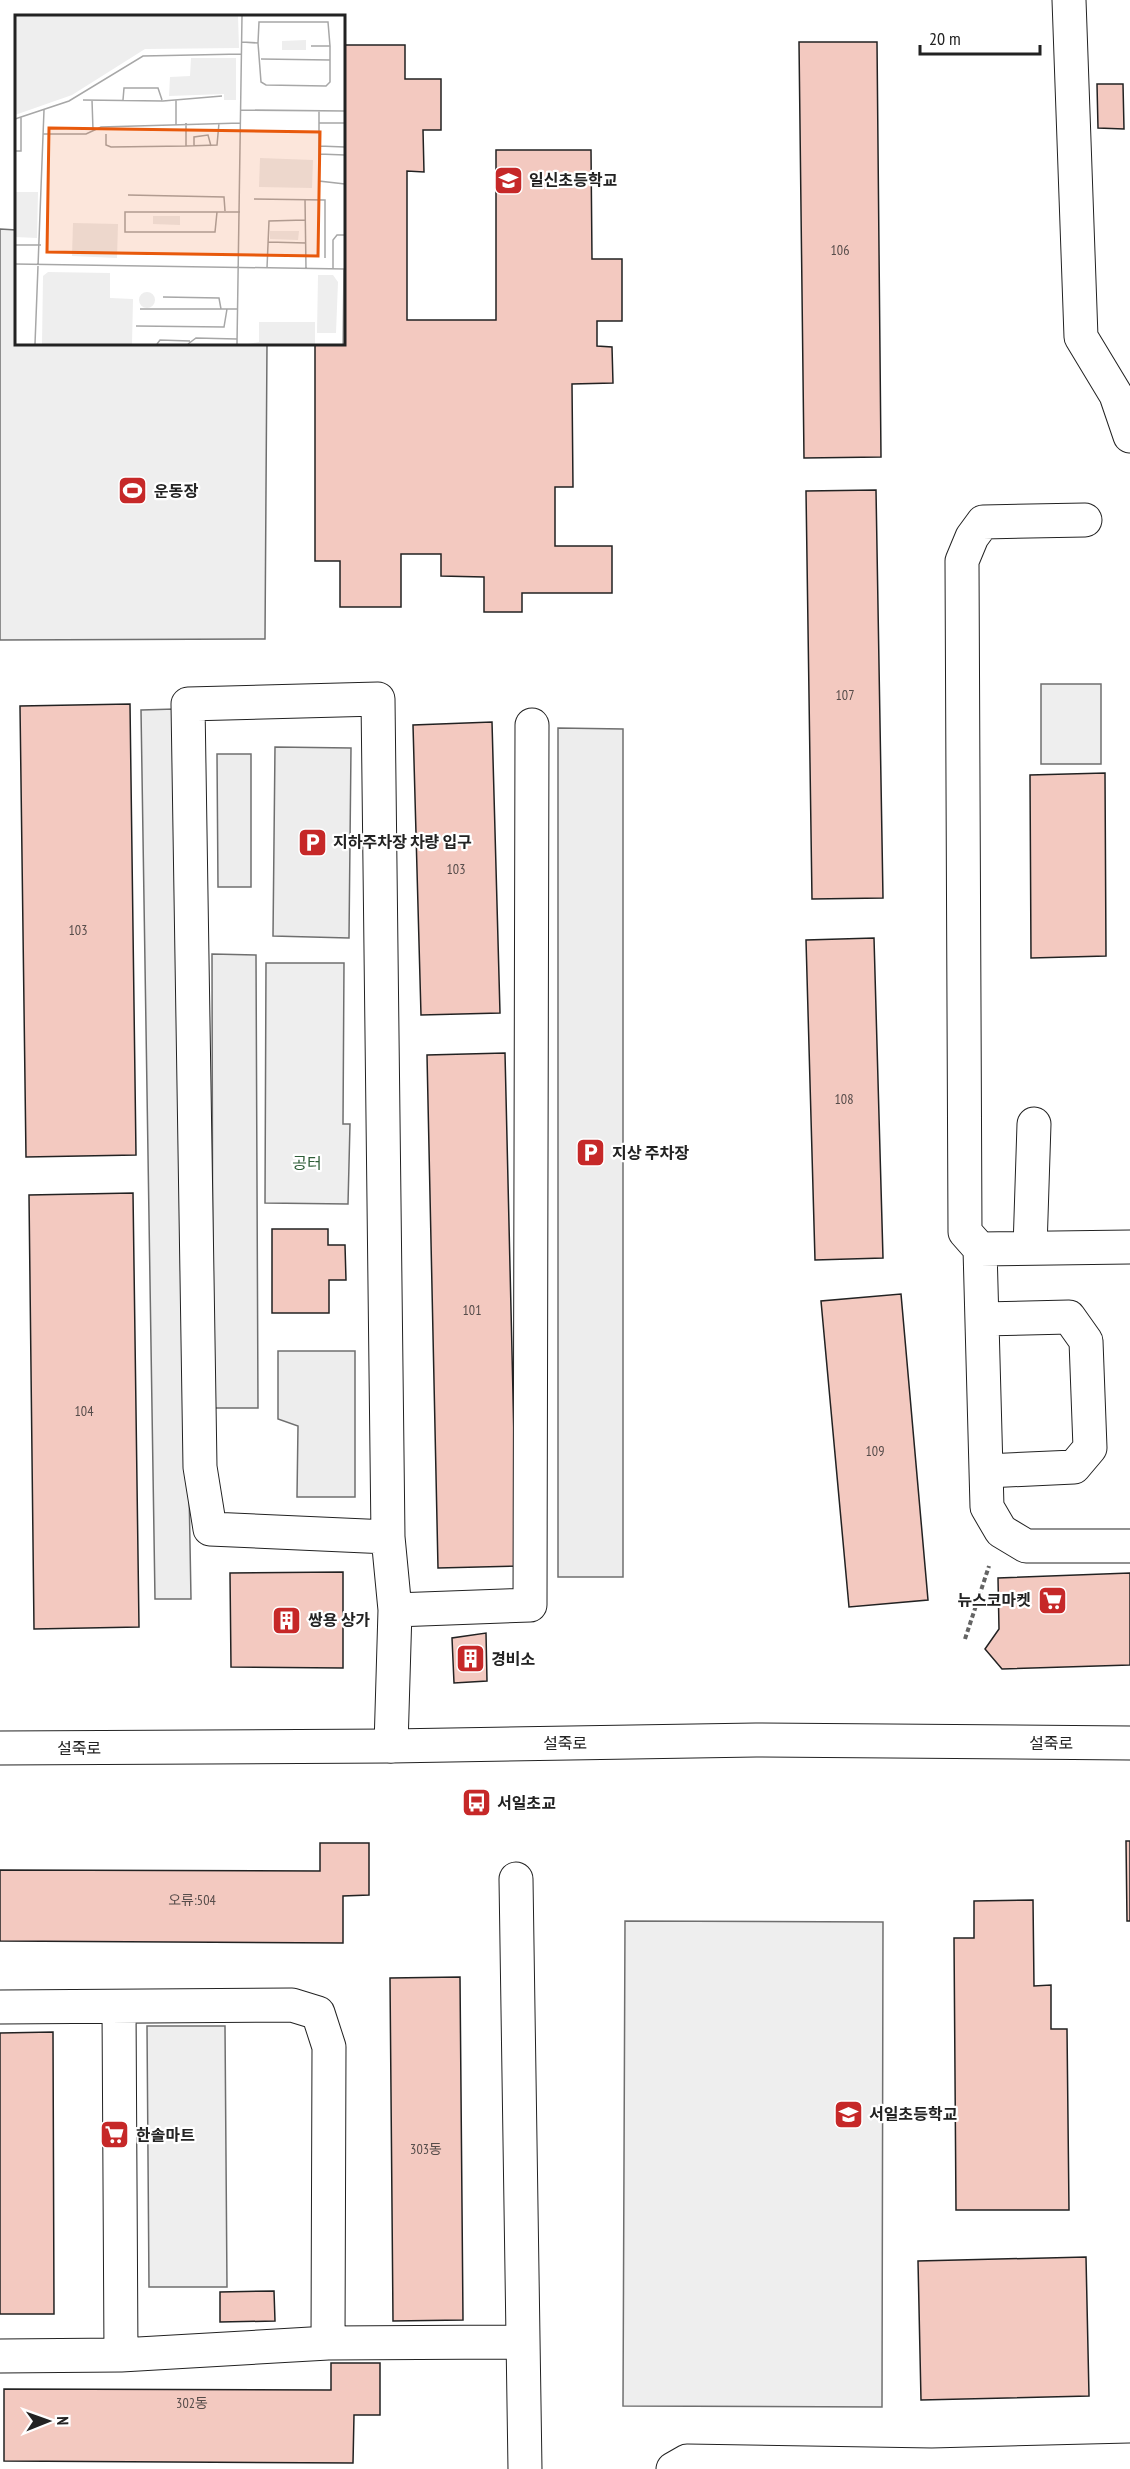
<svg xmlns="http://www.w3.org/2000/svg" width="1130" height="2469" font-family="'PT Sans Narrow','Noto Sans KR',sans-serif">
	<rect width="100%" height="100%" fill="#fff"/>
	<path fill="#eee" stroke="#6f6f6f" stroke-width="1.5" d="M0,229L16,230V344H267L265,639L0,640Z
		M1041,684H1101V764H1041Z
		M266,963H344L343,1124H350L348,1204L265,1203Z
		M625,1921L883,1922L882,2407L623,2406Z
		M147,2026H225L227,2287H149Z"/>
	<path fill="#ededed" stroke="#6f6f6f" stroke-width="1.5" d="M175,709L191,1599H155L141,710Z
		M558,728L623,729V1577H558Z
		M275,747L351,748L349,938L273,936Z
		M217,754H251V887H218Z
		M212,954L256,955L258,1408H213Z
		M278,1351H355V1497H297L298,1426L278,1419Z"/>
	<path fill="#f3c9c0" stroke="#222" stroke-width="1.5" d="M799,42H877L881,457L804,458Z
		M344,45H405V79H441V130H423L424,172L407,171V320H496V150H591L592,259H622V321H597V346L612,347L613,383L572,384L573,487H555V546H612V593H522V612H484V577L441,576V554H401V607H340V561H315V344H344Z
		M1097,84H1123L1124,129L1098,128Z
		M876,490L883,898L812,899L806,491Z
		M130,704L136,1155L26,1157L20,706Z
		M492,722L500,1013L421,1015L413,725Z
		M1105,773L1106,956L1031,958L1030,775Z
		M874,938L883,1258L815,1260L806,940Z
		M505,1053L517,1566L438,1568L427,1055Z
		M133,1193L139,1627L34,1629L29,1195Z
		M272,1229H328V1245H345L346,1280H329V1313H272Z
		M901,1294L928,1600L849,1607L821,1301Z
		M343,1572V1668L231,1667L230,1573Z
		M1130,1573V1665L1002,1669L985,1649L999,1629L998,1578Z
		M486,1633L487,1681L454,1683L452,1638Z
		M1126,1841H1130V1921H1127Z
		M320,1843H369V1895L343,1896V1943L0,1941V1870L320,1871Z
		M1033,1900L1034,1986L1051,1985V2029H1067L1069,2210H956L954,1938H974V1901Z
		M460,1977L463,2320L393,2321L390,1978Z
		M53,2032L54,2314H0V2033Z
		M1086,2257L1089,2396L921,2400L918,2261Z
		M274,2291L275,2321L220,2322V2292Z
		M331,2363H380V2415H354L353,2463L4,2461V2389L331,2390Z"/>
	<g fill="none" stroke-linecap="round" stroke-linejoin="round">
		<defs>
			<path id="minor" d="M1069,0L1081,337L1116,395L1130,436
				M1130,1247L980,1249L987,1507L1001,1531L1026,1546H1130
				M1030,1248L1034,1124
				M980,1249L965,1232L962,561L972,537L983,522L1085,520
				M982,1319L1069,1317L1086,1341L1090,1448L1074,1467L986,1471
				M388,1537L210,1529L200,1467L188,704L378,699L388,1537L395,1610L391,1746
				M395,1610L530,1605L532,725
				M516,1879L525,2469
				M0,2007L292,2005L318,2013L329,2047L328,2343
				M119,2007L121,2355
				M0,2356L121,2355L328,2343L523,2342
				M673,2469L687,2461L932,2465L1130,2460"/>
			<path id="major" d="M0,1748L391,1746L756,1740L1130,1743"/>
		</defs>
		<use href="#minor" stroke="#222" stroke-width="35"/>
		<use href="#major" stroke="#222" stroke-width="35"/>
		<path stroke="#646464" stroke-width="4" stroke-dasharray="4.5 3" stroke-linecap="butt" d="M965,1639L989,1566"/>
		<use href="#minor" stroke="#fff" stroke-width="33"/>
		<use href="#major" stroke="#fff" stroke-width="33"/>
	</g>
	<defs>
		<symbol id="school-square" viewBox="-11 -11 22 22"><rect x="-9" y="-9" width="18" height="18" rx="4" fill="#c62828" stroke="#fff"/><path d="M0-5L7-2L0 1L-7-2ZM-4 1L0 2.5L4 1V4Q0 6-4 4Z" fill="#fff"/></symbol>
		<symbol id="stadium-square" viewBox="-11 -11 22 22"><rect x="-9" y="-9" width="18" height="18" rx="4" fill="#c62828" stroke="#fff"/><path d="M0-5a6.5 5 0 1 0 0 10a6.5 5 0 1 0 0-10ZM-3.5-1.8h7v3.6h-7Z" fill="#fff"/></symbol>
		<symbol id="parking-square" viewBox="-11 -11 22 22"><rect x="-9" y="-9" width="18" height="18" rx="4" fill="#c62828" stroke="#fff"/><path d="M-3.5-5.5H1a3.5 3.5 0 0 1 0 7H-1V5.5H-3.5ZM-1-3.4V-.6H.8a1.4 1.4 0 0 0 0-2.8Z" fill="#fff"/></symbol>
		<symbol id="supermarket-square" viewBox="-11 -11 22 22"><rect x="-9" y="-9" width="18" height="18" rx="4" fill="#c62828" stroke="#fff"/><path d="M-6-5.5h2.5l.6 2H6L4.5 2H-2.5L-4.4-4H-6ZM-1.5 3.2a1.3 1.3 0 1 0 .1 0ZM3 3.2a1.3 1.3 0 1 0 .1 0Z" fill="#fff"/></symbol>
		<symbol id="building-square" viewBox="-11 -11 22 22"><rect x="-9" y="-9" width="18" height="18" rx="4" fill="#c62828" stroke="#fff"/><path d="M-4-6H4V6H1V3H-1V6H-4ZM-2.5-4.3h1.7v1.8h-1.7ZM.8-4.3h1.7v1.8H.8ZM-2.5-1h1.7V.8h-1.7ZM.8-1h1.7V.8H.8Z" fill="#fff"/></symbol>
		<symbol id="bus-square" viewBox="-11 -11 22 22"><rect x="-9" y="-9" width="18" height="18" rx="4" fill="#c62828" stroke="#fff"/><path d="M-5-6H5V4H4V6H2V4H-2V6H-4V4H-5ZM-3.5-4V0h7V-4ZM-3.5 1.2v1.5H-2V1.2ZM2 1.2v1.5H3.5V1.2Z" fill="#fff"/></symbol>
	</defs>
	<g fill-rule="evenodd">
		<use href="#school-square" x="492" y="164" width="33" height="33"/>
		<use href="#stadium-square" x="116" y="474" width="33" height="33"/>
		<use href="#parking-square" x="296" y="826" width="33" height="33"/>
		<use href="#parking-square" x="574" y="1136" width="33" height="33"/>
		<use href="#supermarket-square" x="1036" y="1584" width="33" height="33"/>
		<use href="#building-square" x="270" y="1604" width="33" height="33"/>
		<use href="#building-square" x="454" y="1642" width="33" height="33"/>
		<use href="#bus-square" x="460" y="1786" width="33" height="33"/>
		<use href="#school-square" x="832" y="2098" width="33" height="33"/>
		<use href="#supermarket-square" x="98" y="2118" width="33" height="33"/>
	</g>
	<g text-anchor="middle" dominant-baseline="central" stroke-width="4.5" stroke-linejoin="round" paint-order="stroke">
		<g font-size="14" fill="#564c4a">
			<text x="840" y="250">106</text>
			<text x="845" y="695">107</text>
			<text x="456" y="869">103</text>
			<text x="78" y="930">103</text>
			<text x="844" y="1099">108</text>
			<text x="472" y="1310">101</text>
			<text x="84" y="1411">104</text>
			<text x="875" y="1451">109</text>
			<text x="192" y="1900">오류:504</text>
			<text x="426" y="2149">303동</text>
			<text x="192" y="2403">302동</text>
		</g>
		<g font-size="16" font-weight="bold" fill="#222" stroke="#fff" text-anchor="start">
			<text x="529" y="180">일신초등학교</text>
			<text x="154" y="491">운동장</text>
			<text x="333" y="842">지하주차장 차량 입구</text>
			<text x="612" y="1153">지상 주차장</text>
			<text x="1031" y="1600" text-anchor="end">뉴스코마켓</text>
			<text x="308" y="1620">쌍용 상가</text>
			<text x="491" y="1659">경비소</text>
			<text x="497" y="1803">서일초교</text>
			<text x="869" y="2114">서일초등학교</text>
			<text x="136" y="2135">한솔마트</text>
		</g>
		<g font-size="16" fill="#2f5e38" stroke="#fff">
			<text x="307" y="1163">공터</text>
		</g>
		<g font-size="16" fill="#222" stroke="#fff">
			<text x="565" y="1743">설죽로</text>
			<text x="1051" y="1743">설죽로</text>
			<text x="79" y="1748">설죽로</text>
		</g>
	</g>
	<g transform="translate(15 15)">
		<rect width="330" height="330" fill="#fff"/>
		<path d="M0,1H223L224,33L130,34L57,80L0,100ZM291,25V35H267V26ZM176,43H221V85H209V79L154,81L155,62L175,61ZM245,143L298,145L297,173L244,172ZM0,177H23L22,223L0,222ZM138,201H165V210L138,209ZM58,208L103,209L102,243L57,241ZM255,216H284L283,225L255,224ZM33,257L95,258V283L118,284L117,329H27L28,261ZM303,260H318L323,267L321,318H302ZM124 285a8 8 0 1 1 16 0a8 8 0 1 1-16 0ZM244,307H300V329H233L244,327Z" fill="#eee"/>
		<path fill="none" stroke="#a7a7a7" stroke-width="1.5" d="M227,27L243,28L244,7H313L315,31H296M243,28L246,67L251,70L311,71L315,67V31M246,44L315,45M68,85L148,86L207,81M77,85L78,115M108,85L109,73H143L147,85M226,95L330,96M304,96V166L330,169M0,104L54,86L128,41L227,39M171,108V131L202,130L204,108M304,108H330M161,110V85M28,119H71L86,112L226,108M91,119V130L96,132L171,131M179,131V122L193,120L196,131M304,131L330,132M0,136H6V102M304,139L330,140M113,180L209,182L210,196M239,184L310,185V243M290,184L291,254M202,197L200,217H110V197H225M253,227L291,228M0,230H26M0,249L330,254M252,253L254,206L290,205M318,254V225L322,220H330M148,282L204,283L206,294M125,294H223M121,311L209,312L212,294M20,329L29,95M142,329L145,325L175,326M173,329L181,323L222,324M222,329L227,1M328,329L329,254"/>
		<path fill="#e8590c" fill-opacity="0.15" stroke="#e8590c" stroke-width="3" d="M34,113L305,117L303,241L32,237Z"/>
		<rect width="330" height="330" fill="none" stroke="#222" stroke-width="3"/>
	</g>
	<g transform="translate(48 2421) rotate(89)" stroke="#ffffff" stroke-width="4.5" paint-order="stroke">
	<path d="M0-4.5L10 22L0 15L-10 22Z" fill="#222222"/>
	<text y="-9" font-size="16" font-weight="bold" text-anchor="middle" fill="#222222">N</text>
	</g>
	<path d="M920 45v9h120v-9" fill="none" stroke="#222222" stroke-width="3"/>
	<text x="929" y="45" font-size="18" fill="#222222" stroke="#ffffff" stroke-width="4.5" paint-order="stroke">20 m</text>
</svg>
